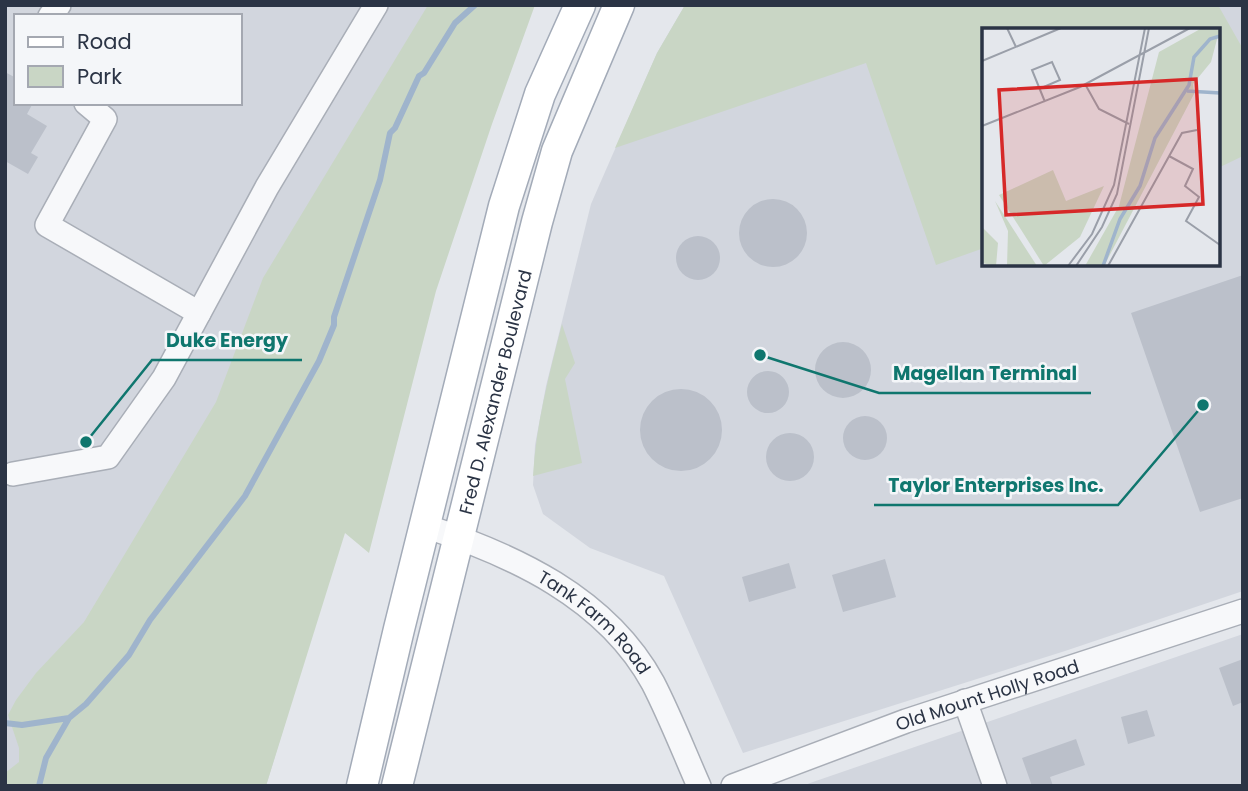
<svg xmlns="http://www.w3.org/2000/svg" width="1248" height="791" font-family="Poppins,sans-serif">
	<rect width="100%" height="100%" fill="#e4e7ec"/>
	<path fill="#d2d6de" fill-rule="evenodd" d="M5,5H503L266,786H5ZM16,16H240V103H16Z
		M685,5H1243V591L1065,651L743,753L664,576L590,548L543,514L533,485L535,445L546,386L591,204L657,53ZM984,30H1218V264H984Z
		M1243,634V786H803L810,783Z"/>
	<path fill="#c9d6c5" d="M428,5H535L492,124L436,291L369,553L345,533L266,786H5V773L19,762V748L8,715L16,700L36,673L84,622L216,402L263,278Z
		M685,5H1218L1243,49V156L1218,168V30H984V248L936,265L866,63L615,148L657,53Z
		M562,324L575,363L565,379L582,463L533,476C536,424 549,375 562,324Z"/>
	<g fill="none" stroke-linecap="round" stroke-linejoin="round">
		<path stroke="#9fb4cc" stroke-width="6" d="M5,723L22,725L69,718
			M39,786L46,758L69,718L86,704L129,655L150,620L245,496L319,361L334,325V317L380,180L390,133L395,128L419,76L424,73L455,23L475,5"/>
	</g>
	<path fill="#bbc0ca" d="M5,72L16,78V103H33L27,114L47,126L31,153L38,157L28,174L5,161Z
		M739 233a34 34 0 1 1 68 0a34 34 0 1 1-68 0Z
		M676 258a22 22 0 1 1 44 0a22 22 0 1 1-44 0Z
		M1243,275V498L1200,512L1131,313Z
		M815 370a28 28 0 1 1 56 0a28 28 0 1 1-56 0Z
		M747 392a21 21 0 1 1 42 0a21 21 0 1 1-42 0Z
		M640 430a41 41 0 1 1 82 0a41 41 0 1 1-82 0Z
		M843 438a22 22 0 1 1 44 0a22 22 0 1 1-44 0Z
		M766 457a24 24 0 1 1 48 0a24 24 0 1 1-48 0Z
		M885,559L896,597L843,612L832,575Z
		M789,563L796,588L749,602L742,577Z
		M1243,659V702L1233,706L1219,668Z
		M1147,710L1155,736L1128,744L1121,717Z
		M1076,739L1085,765L1050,777L1053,786H1032L1022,758Z"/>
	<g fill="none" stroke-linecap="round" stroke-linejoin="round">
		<defs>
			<g id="minor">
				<path d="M50,16L59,5"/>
				<path d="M86,103L105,119L47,225L199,313"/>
				<path d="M13,474L108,457L164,378L267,187L376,5"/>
				<path id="s1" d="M425,526C513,555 606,597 653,683C670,716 684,752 699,786"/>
				<path d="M965,701L995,786"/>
				<path id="s2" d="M733,786L906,721L1243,611"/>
			</g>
			<g id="major">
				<path d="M362,786L399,629L504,206L540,94L580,5"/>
				<path id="s3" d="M397,786L537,222L557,151L619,5"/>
			</g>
		</defs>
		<use href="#minor" stroke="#a9aeb7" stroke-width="26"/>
		<use href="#major" stroke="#a3abb8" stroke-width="33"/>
		<use href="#minor" stroke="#f7f8fa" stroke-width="23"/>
		<use href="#major" stroke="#fff" stroke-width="30"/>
	</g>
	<g text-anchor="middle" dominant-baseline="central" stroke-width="5" stroke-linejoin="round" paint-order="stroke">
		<g font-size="18" fill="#2b3445" stroke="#f4f6f9">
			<text stroke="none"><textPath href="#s3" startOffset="406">Fred D. Alexander Boulevard</textPath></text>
			<text stroke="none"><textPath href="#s1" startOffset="198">Tank Farm Road</textPath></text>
			<text stroke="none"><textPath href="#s2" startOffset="270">Old Mount Holly Road</textPath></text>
		</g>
	</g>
	<g transform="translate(982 28)">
		<rect width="238" height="238" fill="#e4e7ec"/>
		<path d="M220,0H238L229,34L211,56L212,66L122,238H103L137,178L177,24ZM71,142L84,173L122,158L98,209L62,238L17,167ZM13,173L55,238H25L26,203ZM0,199L16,215L14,238L0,235Z" fill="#c9d6c5"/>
		<path fill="none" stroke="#9fb4cc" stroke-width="3.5" d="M205,63L238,65M121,238L138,191L158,158L173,110L207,57L212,29L228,11L238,8"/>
		<path fill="none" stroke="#9a9fa9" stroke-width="2" d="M25,0L34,19M0,33L79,0M103,56L117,81L147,96M57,61L78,52L70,34L50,42L63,74M0,98L98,59L208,0M187,128L211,141L203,158L217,169L204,193L238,217M86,238L110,206L132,157L163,0M94,238L120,199L135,166L167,0M126,238L200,105L215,102"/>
		<path fill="#d62828" fill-opacity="0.15" stroke="#d62828" stroke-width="3.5" d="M214,51L221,176L24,187L17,62Z"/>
		<rect width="238" height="238" fill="none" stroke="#2b3445" stroke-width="3.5"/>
	</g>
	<path fill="none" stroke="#0f766e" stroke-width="2.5" d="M86 442L152 360H302M760 355L879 393H1091M1203 405L1118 505H874"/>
	<g fill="#0f766e" stroke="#f4f6f9" stroke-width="2.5">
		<circle cx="86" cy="442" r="7"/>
		<circle cx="760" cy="355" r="7"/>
		<circle cx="1203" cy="405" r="7"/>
	</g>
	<g font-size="19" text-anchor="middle" font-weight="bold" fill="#0f766e" stroke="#f4f6f9" stroke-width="5" stroke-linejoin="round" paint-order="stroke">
		<text x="227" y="347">Duke Energy</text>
		<text x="985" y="380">Magellan Terminal</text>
		<text x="996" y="492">Taylor Enterprises Inc.</text>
	</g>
	<rect width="1248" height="791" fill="none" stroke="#2b3445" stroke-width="14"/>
	<rect x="14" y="14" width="228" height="91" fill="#f4f6f9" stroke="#a4a8b1" stroke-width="2"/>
	<rect x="28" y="37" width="35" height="10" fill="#ffffff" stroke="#a4a8b1" stroke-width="2"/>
	<text x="77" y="49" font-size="21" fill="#2b3445">Road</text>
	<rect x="28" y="66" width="35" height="21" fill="#c9d6c5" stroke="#a4a8b1" stroke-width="2"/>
	<text x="77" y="84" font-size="21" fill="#2b3445">Park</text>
</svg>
